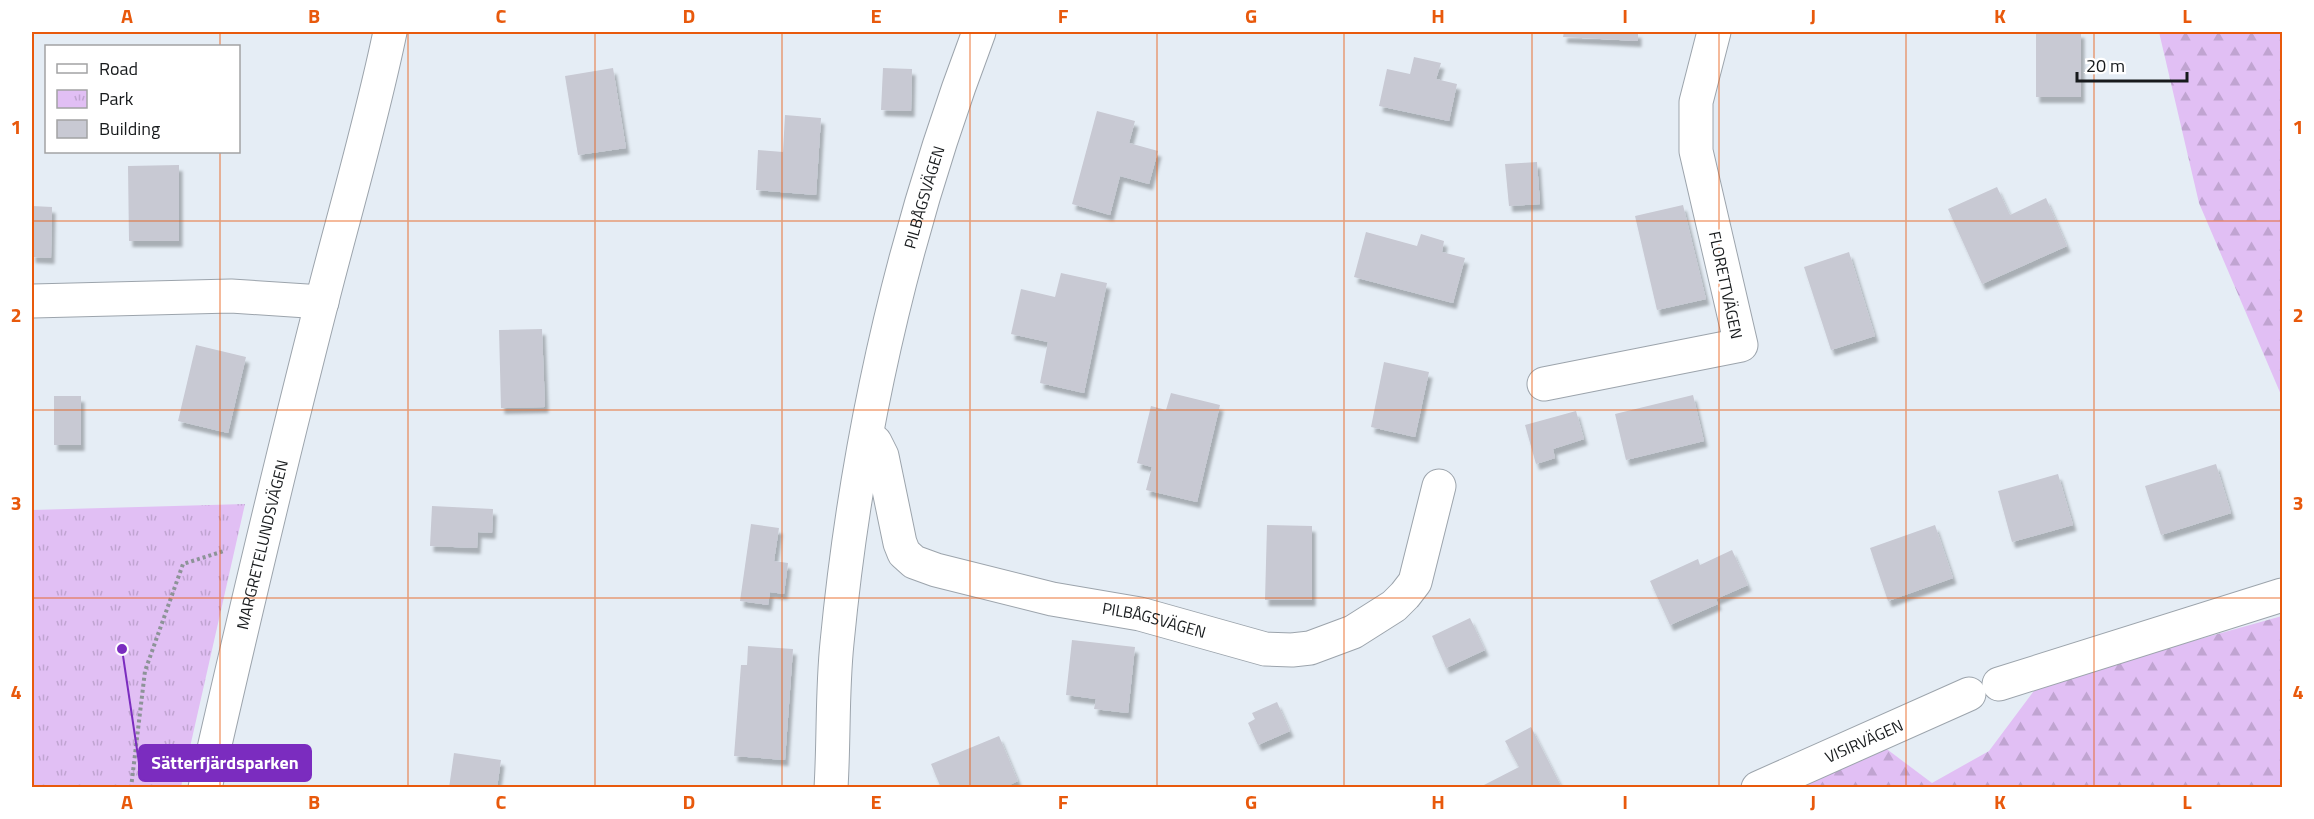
<svg xmlns="http://www.w3.org/2000/svg" width="2314" height="819" font-family="'Titillium Web',sans-serif">
	<defs>
		<pattern id="forest-firs" width="22" height="20" patternUnits="userSpaceOnUse" patternTransform="scale(1.5)"><rect width="22" height="20" fill="#e1bff4"/><path d="M5 1l3.5 6h-7zM16 11l3.5 6h-7z" fill="#c0a4d1"/></pattern>
		<pattern id="park-tufts" width="24" height="20" patternUnits="userSpaceOnUse" patternTransform="scale(1.5)"><rect width="24" height="20" fill="#e1bff4"/><path d="M3 7l-1-3M5 7V3M7 7l1-3M15 17l-1-3M17 17v-4M19 17l1-3" fill="none" stroke="#c0a4d1"/></pattern>
		<filter id="shadow"><feDropShadow dx="3.5" dy="6" stdDeviation="1.5" flood-color="#0004"/></filter>
	</defs>
	<rect width="100%" height="100%" fill="#e5edf5"/>
	<path fill="url(#forest-firs)" d="M2159,32H2282V397L2199,203Z
		M2282,616V787L1796,788L1880,744L1932,783L1989,751L2039,684Z"/>
	<path fill="url(#park-tufts)" d="M245,504L181,787H32V510Z"/>
	<path fill="#c8c9d3" filter="url(#shadow)" d="M1564,32H1638V41L1563,37Z
		M2036,32H2081V97H2036Z
		M1414,57L1441,63L1436,79L1457,84L1449,121L1379,106L1387,69L1410,74Z
		M613,68L626,148L578,155L565,76Z
		M883,68L912,69L911,111L881,110Z
		M1097,111L1135,121L1129,143L1158,151L1149,184L1120,176L1110,215L1072,204Z
		M785,115L821,118L816,195L756,190L758,150L783,152Z
		M1537,162L1540,204L1509,206L1505,164Z
		M179,165V241H129L128,166Z
		M1997,187L2010,215L2046,198L2067,246L1982,284L1948,209Z
		M1683,205L1706,299L1657,310L1635,216Z
		M32,206L52,207L51,258L32,257Z
		M1366,232L1417,246L1421,234L1444,241L1442,252L1465,258L1453,303L1354,277Z
		M1849,252L1875,336L1831,350L1804,267Z
		M1061,273L1107,283L1084,393L1040,383L1048,342L1011,334L1021,289L1055,297Z
		M542,329L545,407L501,408L499,330Z
		M196,345L246,357L228,433L178,421Z
		M1384,362L1429,372L1415,437L1371,427Z
		M1171,393L1220,405L1197,502L1146,490L1152,467L1137,463L1151,406L1166,410Z
		M1693,395L1704,441L1626,460L1615,414Z
		M54,396H81V445H54Z
		M1576,411L1584,439L1553,449L1555,458L1536,464L1525,425Z
		M2216,464L2231,513L2161,535L2145,486Z
		M2058,474L2073,525L2012,542L1998,491Z
		M432,506L493,509L492,533L478,532L477,548L430,546Z
		M751,524L779,528L774,561L788,563L784,594L770,592L768,605L740,601Z
		M1267,525L1312,526V600H1265Z
		M1935,525L1953,578L1888,601L1870,548Z
		M1732,550L1748,585L1716,599L1718,604L1670,625L1650,581L1698,559L1700,565Z
		M1470,618L1485,650L1446,668L1432,636Z
		M1072,640L1135,647L1128,713L1094,709L1096,699L1066,695Z
		M748,646L793,649L785,760L734,756L741,665H747Z
		M1277,702L1290,731L1258,745L1248,723L1255,719L1252,713Z
		M1531,727L1562,788H1483L1482,786L1519,767L1505,741Z
		M999,736L1018,781L1003,788H941L931,764Z
		M454,753L501,760L497,788H449Z"/>
	<g fill="none" stroke-linecap="round" stroke-linejoin="round">
		<defs>
			<g id="street">
				<path d="M33,301L231,296L322,302"/>
				<path d="M1544,384L1741,345L1696,151V102L1714,32"/>
				<path id="s1" d="M867,436L875,442L882,456L900,543L904,553L914,562L936,570L1052,599L1140,614L1265,649L1292,650L1310,648L1353,632L1394,606L1405,595L1415,582L1439,486"/>
				<path d="M1999,684L2282,595"/>
				<path id="s2" d="M205,788C242,626 280,465 321,305C344,214 371,124 390,32"/>
				<path id="s3" d="M831,788C834,739 832,691 837,643C857,435 905,227 979,32"/>
				<path id="s4" d="M1758,788L1969,694"/>
			</g>
		</defs>
		<use href="#street" stroke="#9ca4ac" stroke-width="35"/>
		<path stroke="#8d9398" stroke-width="4" stroke-dasharray="3 3" stroke-linecap="butt" d="M131,788L145,671L183,564L224,551"/>
		<use href="#street" stroke="#fff" stroke-width="33"/>
	</g>
	<path fill="none" stroke="#e8590c" stroke-width="1.5" stroke-opacity="0.55" d="M220,32V46M408,32V788M595,32V788M782,32V788M970,32V788M1157,32V788M1344,32V788M1532,32V788M1719,32V788M1906,32V788M2094,32V788M220,152V788M32,221H2282M32,410H2282M32,598H2282"/>
	<g text-anchor="middle" dominant-baseline="central" stroke-width="4.5" stroke-linejoin="round" paint-order="stroke">
		<g font-size="16" fill="#171a1c" stroke="#fff">
			<text stroke="none"><textPath href="#s3" startOffset="600">PILBÅGSVÄGEN</textPath></text>
			<text transform="translate(1726 285) rotate(78)">FLORETTVÄGEN</text>
			<text stroke="none"><textPath href="#s2" startOffset="250">MARGRETELUNDSVÄGEN</textPath></text>
			<text stroke="none"><textPath href="#s1" startOffset="386">PILBÅGSVÄGEN</textPath></text>
			<text stroke="none"><textPath href="#s4" startOffset="116">VISIRVÄGEN</textPath></text>
		</g>
	</g>
	<path fill="none" stroke="#7b2cbf" stroke-width="2" d="M122 649L139 763"/>
	<circle fill="#7b2cbf" stroke="#fff" stroke-width="2" cx="122" cy="649" r="6"/>
	<rect fill="#7b2cbf" stroke="#7b2cbf" stroke-width="2" x="139" y="745" width="172" height="36" rx="6"/>
	<g font-size="18" text-anchor="middle" font-weight="bold" fill="#fff">
		<text x="225" y="769">Sätterfjärdsparken</text>
	</g>
	<rect width="2314" height="819" fill="none" stroke="#ffffff" stroke-width="66"/>
	<rect x="45" y="45" width="195" height="108" fill="#ffffff" stroke="#a2a3a4" stroke-width="1.5"/>
	<rect x="57" y="64" width="30" height="9" fill="#ffffff" stroke="#a2a3a4" stroke-width="1.5"/>
	<text x="99" y="75" font-size="18" fill="#171a1c">Road</text>
	<rect x="57" y="90" width="30" height="18" fill="url(#park-tufts)" stroke="#a2a3a4" stroke-width="1.5"/>
	<text x="99" y="105" font-size="18" fill="#171a1c">Park</text>
	<rect x="57" y="120" width="30" height="18" fill="#c8c9d3" stroke="#a2a3a4" stroke-width="1.5"/>
	<text x="99" y="135" font-size="18" fill="#171a1c">Building</text>
	<path d="M2077 72v9h110v-9" fill="none" stroke="#171a1c" stroke-width="3"/>
	<text x="2086" y="72" font-size="18" fill="#171a1c" stroke="#ffffff" stroke-width="4.5" paint-order="stroke">20 m</text>
	<rect x="33" y="33" width="2248" height="753" fill="none" stroke="#e8590c" stroke-width="2"/>
	<g font-size="20" text-anchor="middle" font-weight="bold" fill="#e8590c">
		<text x="127" y="23">A</text>
		<text x="314" y="23">B</text>
		<text x="501" y="23">C</text>
		<text x="689" y="23">D</text>
		<text x="876" y="23">E</text>
		<text x="1063" y="23">F</text>
		<text x="1251" y="23">G</text>
		<text x="1438" y="23">H</text>
		<text x="1625" y="23">I</text>
		<text x="1813" y="23">J</text>
		<text x="2000" y="23">K</text>
		<text x="2187" y="23">L</text>
		<text x="16" y="134">1</text>
		<text x="2298" y="134">1</text>
		<text x="16" y="322">2</text>
		<text x="2298" y="322">2</text>
		<text x="16" y="510">3</text>
		<text x="2298" y="510">3</text>
		<text x="16" y="699">4</text>
		<text x="2298" y="699">4</text>
		<text x="127" y="809">A</text>
		<text x="314" y="809">B</text>
		<text x="501" y="809">C</text>
		<text x="689" y="809">D</text>
		<text x="876" y="809">E</text>
		<text x="1063" y="809">F</text>
		<text x="1251" y="809">G</text>
		<text x="1438" y="809">H</text>
		<text x="1625" y="809">I</text>
		<text x="1813" y="809">J</text>
		<text x="2000" y="809">K</text>
		<text x="2187" y="809">L</text>
	</g>
</svg>
